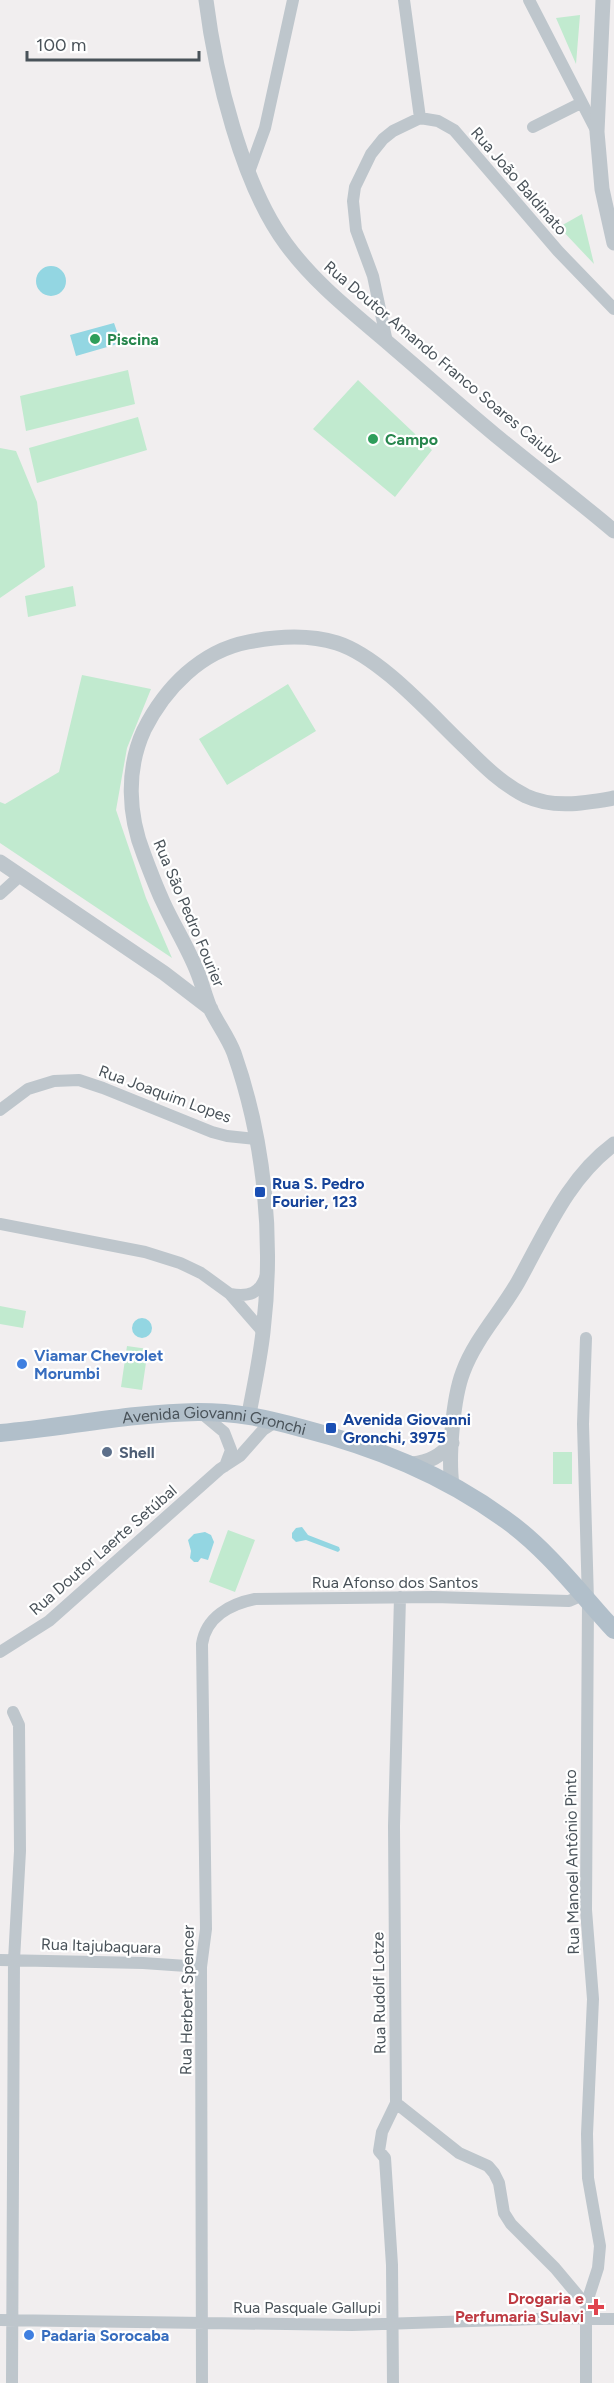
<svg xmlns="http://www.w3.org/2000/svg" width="614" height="2383" font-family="Figtree,sans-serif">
	<rect width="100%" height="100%" fill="#f1eeef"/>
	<path fill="#c1eacf" d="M580,15L576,64L556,18Z
		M582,214L594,264L559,227Z
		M128,370L135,404L26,431L20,396Z
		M358,380L432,450L395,497L313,429Z
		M138,417L147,450L37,483L29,448Z
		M0,448L16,451L37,502L45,567L0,598Z
		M73,586L76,606L28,617L25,596Z
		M82,675L151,689L127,748L116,810L146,898L172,958L0,843V802L5,804L59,772Z
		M288,684L316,731L227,785L199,739Z
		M0,1306L26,1311L23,1328L0,1324Z
		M127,1346L148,1349L142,1390L121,1387Z
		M553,1452H572V1484H553Z
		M228,1530L255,1540L235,1592L209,1582Z"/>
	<path fill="#93d6e2" d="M36 281a15 15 0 1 1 30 0a15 15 0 1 1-30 0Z
		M114,323L121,343L76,356L70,335Z
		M132 1328a10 10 0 1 1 20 0a10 10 0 1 1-20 0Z
		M302,1527L308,1535L339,1547L340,1550L338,1552L306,1540L296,1542L292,1538V1533L296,1528Z
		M205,1532L211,1535L214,1542L208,1560L201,1558L198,1562H194L190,1558L191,1551L188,1540L194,1534Z"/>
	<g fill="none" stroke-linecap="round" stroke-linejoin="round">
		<path stroke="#bec6cc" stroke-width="12" d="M404,0L420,118
			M529,0L597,132
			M533,127L581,103
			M249,172L265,128L293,0
			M387,342L373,276L356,230L353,201L355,187L371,154L383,139L393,131L420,118L438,121L454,130L558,251L614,309
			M0,894L21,875
			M0,1110L28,1089L54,1081L79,1080L103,1088L212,1132L227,1136L256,1139
			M0,1224L145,1252L180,1263L201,1273L230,1294L263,1332
			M230,1294C249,1297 260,1294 266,1275
			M586,1338L583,1424L588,1601L586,1910L593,1999L587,2134L588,2178L600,2246L598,2268L586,2305V2383
			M200,1412L224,1432L231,1450L225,1466
			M0,1652L49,1621L220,1469L240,1456L263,1430L277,1421
			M0,1960L143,1963L201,1967
			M396,2103L459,2153L488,2166L494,2173L499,2183L504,2213L511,2224L555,2268L586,2305
			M0,2320L352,2325L566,2318L614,2319
			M12,2383L14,1960L20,1851L19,1725L13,1712
			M202,2383L201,1967L206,1929L202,1644C206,1617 230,1604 255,1599L434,1597L569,1601L583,1595
			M393,2383L392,2265L385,2158L379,2151L382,2132L396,2103L394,1826L400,1597"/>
		<path stroke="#bec6cc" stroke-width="15" d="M206,0C215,73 242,185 286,244C316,285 356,315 394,348C427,376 460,406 494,434C534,467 575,498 614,531
			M603,0L597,132L602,189L614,243
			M0,862L164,973L211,1009
			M249,1414C254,1387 260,1359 263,1332C274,1240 265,1141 234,1053C228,1037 217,1023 210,1008C205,996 202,983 197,971C188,948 174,926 163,902C156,887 150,871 144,855C128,815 126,769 144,730C165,688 201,651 248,642C278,636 308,634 337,643C381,657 432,716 466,748C484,766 502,784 526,796C554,809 585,803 614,798
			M412,1464C430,1462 440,1456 452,1443
			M452,1485C448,1457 453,1398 463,1372C475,1339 501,1312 518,1282C546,1232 567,1179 614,1144"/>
		<path stroke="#b1bfca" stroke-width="18" id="s1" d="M0,1433C66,1427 131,1413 198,1412C237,1412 264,1418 301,1428C375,1447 443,1474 506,1520C547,1549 580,1593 614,1630"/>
	</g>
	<g fill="#2e9e5b" stroke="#fff" stroke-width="2">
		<circle cx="95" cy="339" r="6"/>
		<circle cx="373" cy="439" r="6"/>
	</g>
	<g fill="#1a4fb4" stroke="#fff" stroke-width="2">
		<rect x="254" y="1186" width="12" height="12" rx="3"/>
		<rect x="325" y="1422" width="12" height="12" rx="3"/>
	</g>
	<g fill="#3f7fe0" stroke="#fff" stroke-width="2">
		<circle cx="22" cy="1364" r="6"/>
		<circle cx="29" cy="2335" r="6"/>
	</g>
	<circle fill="#5c6f8a" stroke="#fff" stroke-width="2" cx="107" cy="1452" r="6"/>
	<path fill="#e0444e" stroke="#fff" stroke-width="2" d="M593 2298h6v6h6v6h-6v6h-6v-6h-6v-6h6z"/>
	<g text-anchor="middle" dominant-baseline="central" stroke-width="4.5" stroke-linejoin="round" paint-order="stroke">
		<g font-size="16" fill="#495259" stroke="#fff">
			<text transform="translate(519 181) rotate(49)">Rua João Baldinato</text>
			<text transform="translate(443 362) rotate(40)">Rua Doutor Amando Franco Soares Caiuby</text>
			<text transform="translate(189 913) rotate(67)">Rua São Pedro Fourier</text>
			<text transform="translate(165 1094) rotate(20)">Rua Joaquim Lopes</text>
			<text stroke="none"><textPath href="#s1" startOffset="216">Avenida Giovanni Gronchi</textPath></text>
			<text transform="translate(103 1550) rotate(-41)">Rua Doutor Laerte Setúbal</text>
			<text x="395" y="1582">Rua Afonso dos Santos</text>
			<text transform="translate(572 1862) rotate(-91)">Rua Manoel Antônio Pinto</text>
			<text transform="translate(101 1946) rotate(2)">Rua Itajubaquara</text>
			<text transform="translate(379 1993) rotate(-91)">Rua Rudolf Lotze</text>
			<text transform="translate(187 2000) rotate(-89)">Rua Herbert Spencer</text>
			<text x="307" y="2307">Rua Pasquale Gallupi</text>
		</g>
		<g font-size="16" font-weight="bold" fill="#27864d" stroke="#fff" text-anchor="start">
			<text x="107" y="339">Piscina</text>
			<text x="385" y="439">Campo</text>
		</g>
		<g font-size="16" font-weight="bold" fill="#164399" stroke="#fff" text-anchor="start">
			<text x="272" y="1183">Rua S. Pedro<tspan x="272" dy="18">Fourier, 123</tspan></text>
			<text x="343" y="1419">Avenida Giovanni<tspan x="343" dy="18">Gronchi, 3975</tspan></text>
		</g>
		<g font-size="16" font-weight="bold" fill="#366cbe" stroke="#fff" text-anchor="start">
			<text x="34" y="1355">Viamar Chevrolet<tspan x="34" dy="18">Morumbi</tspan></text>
			<text x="41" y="2335">Padaria Sorocaba</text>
		</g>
		<g font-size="16" font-weight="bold" fill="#4e5e75" stroke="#fff" text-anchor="start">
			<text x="119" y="1452">Shell</text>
		</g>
		<g font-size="16" font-weight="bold" fill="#be3a42" stroke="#fff" text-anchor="end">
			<text x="584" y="2298">Drogaria e<tspan x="584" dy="18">Perfumaria Sulavi</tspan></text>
		</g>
	</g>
	<path d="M27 51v9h172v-9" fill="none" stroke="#495259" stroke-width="3"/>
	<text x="36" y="51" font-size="18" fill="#495259" stroke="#ffffff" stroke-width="4.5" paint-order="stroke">100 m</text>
</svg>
